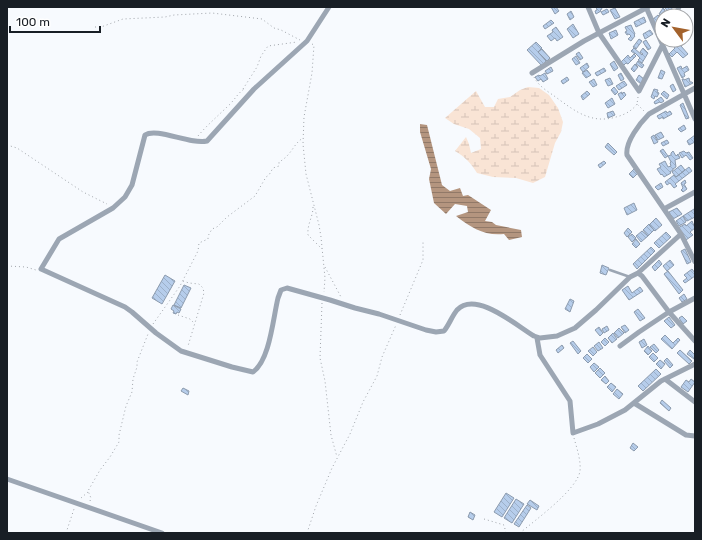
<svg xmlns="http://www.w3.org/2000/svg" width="702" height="540" font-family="Rubik,sans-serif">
	<defs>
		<pattern id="wetland-marsh" width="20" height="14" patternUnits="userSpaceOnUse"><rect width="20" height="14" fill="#f9e4d5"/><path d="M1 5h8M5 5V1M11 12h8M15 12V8" fill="none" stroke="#d5c3b7"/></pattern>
		<pattern id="water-rules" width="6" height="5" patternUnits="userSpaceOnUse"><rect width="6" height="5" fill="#b4957f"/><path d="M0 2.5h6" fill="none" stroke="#917968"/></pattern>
		<pattern id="building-back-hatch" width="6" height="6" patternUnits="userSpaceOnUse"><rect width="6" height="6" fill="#b6cdeb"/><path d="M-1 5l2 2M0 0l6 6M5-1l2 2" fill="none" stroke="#9cb0c9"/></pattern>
	</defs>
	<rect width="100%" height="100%" fill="#f7fafe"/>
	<path fill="url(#wetland-marsh)" d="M528,87L539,88L549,95L558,108L563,122L561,132L555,143L545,177L533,183L516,178L493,177L477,173C471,163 465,157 455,151L466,137L469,144L471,153L481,149L480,138L469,129L454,124L445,118L476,91L485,107H494L498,99L510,97L520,90Z"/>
	<path fill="url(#water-rules)" d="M420,124L427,125L442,185L450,191L460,188L463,196L468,195L491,210L485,221L492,222L496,225L521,230L522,237L509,240L504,234C484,236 472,228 456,216L468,212L467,206L455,204L446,214L434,203L429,179L431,169L420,132Z"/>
	<path fill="url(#building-back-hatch)" stroke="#8c9bae" d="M551,7H556L559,11L555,14Z
		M596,7H601L602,9L600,10L601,11L596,14L595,11L597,10Z
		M666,7H671L672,8L670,14L665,8Z
		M615,8L620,17L615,19L610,10Z
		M663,8L665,10L664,12L666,13L665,16H662L659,14Z
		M607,9L609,12L603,15L601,12Z
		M571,11L574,17L570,20L567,14Z
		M658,15L662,19L655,24L653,19Z
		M644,17L646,22L636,27L634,22Z
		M551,20L554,23L545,29L543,26Z
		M573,24L579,34L573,38L567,29Z
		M631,25L635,34L634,35L635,36L631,41L628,39L631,36L629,34L627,35L625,32L627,31L625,27Z
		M556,27L563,37L557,41L555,38L551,41L547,36L553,32L552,30Z
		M616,30L618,35L611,39L609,33Z
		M650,30L653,34L645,39L643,34Z
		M639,39L642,41L636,49L633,47Z
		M646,40L651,48L648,50L643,42Z
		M672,40L687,41L681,46L688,54L683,58L677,52L672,57L669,54L675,48L673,46L675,43Z
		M536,42L542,48L538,52L546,61L542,66L527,50Z
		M634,48L642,55L643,54L640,52L643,48L648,53L642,63L638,60L640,58L635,53V54L631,51Z
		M542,49L550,58L547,61L538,52Z
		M579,52L583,58L580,60L576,54Z
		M634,54L636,56L628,64L626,63L624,65L621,62L628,55L630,58Z
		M576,56L580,63L576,65L572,59Z
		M614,61L618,68L614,71L610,64Z
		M638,61L644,65L642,68L636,64Z
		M587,63L589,67L583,72L580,68Z
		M635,64L638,67L634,72L631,69Z
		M681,66L682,69L687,66L689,70L684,73L685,76L682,78L677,68Z
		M551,67L553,71L547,74L545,71Z
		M604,68L606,71L597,76L595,73Z
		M587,70L591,75L586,78L582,73Z
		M661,70L665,72L662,79L658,78Z
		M545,73L548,79L543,82L541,79L538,81L535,77L539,75L540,76Z
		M621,73L624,79L621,81L618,75Z
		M639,75L644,79L641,84L636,80Z
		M567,77L569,80L563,84L561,81Z
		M610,78L613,84L608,86L605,80Z
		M689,78L690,82H692L693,83L685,87L682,79H684V80Z
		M594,79L597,85L593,87L589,82Z
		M624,81L627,85L619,90L616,86Z
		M673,84L676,90L673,92L670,86Z
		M614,87L618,92L615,95L611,90Z
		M654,89L658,90L657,92L659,93L657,97L655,96L654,99L651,97Z
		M587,91L590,94L583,100L581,96Z
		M664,91L669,95L667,99L661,94Z
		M622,92V94L624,92L626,95L621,100L618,94Z
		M661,97L664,101L661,103L660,102L655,104L654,102Z
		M612,98L615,104L608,108L605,103Z
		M683,103L689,118L686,119L680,105Z
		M613,111L615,115L608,118L607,113Z
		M666,111L667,113L670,111L672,114L663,119V117L659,119L657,116Z
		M684,125L686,129L681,132L678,129Z
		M661,132L664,137L658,140L655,135Z
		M654,135L658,142L654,144L651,137Z
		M695,135V138H694L695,142L689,145L687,141Z
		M667,140L669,143L663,146L661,143Z
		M608,143L617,152L614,155L605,147Z
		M663,149L668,156L665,158L660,151Z
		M673,151L676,156L678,154L680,158L675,160L676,167L673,169V170L670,172L671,173L664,177L662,174L661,175L657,169L661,167L659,164L665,161L668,167L671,166L670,163L671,162L668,156L671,155V153Z
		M684,151L686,153L689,152L693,158L690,160L686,155L682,158L679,153Z
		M604,161L606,163L600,168L598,165Z
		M681,165L685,170L676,177L672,172Z
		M689,167L692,171L675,184L677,186L674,188L670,183L667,185L665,182L674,175L676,177Z
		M634,169L638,173L633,178L629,174Z
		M685,180L686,183L684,184L687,189L683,192L681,190L683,188L681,183Z
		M661,183L663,187L658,190L655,187Z
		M634,203L637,210L627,215L624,208Z
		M677,208L682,214L673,219L669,212Z
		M694,209L695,217L687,221L683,216Z
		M683,216L686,222L679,226L676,221Z
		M656,218L662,225L655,231L649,225Z
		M692,221L695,228L690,232L693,235L686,240L678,228L685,224L686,226Z
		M649,224L654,230L648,236L643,230Z
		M628,228L632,232L627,237L624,233Z
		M642,231L648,236L641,242L636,236Z
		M666,232L671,237L659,248L654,243Z
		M632,234L636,238L632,242L628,237Z
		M636,239L640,244L636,248L632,244Z
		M651,247L655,251L637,269L633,264Z
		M685,249L691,262L687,264L681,251Z
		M659,260L662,264L655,271L652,267Z
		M670,260L674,265L667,271L663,266Z
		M602,265L609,268L606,275L600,273Z
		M692,269L695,273V276L685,283L683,281L687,278L684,275Z
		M668,271L683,290L679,294L664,274Z
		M165,275L175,281L162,304L152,298Z
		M184,285L191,288L181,308L174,305Z
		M628,286L632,293L640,287L643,291L629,300L622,290Z
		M684,294L687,299L682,302L679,298Z
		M570,299L574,301L570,312L565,309Z
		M173,305L181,309L179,313L177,312L176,314L173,313L174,311L171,309Z
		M638,309L645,318L640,321L634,312Z
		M682,316L687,321L683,324L679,318Z
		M669,317L675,325L671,328L664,321Z
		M625,325L629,330L625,333L621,327Z
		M607,326L609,330L604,333L602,329Z
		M599,327L603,333L600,336L595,330Z
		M619,328L624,333L618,338L614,333Z
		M613,333L617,339L612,343L608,338Z
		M665,335L673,343L678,338L680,340L672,349L661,339Z
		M605,338L609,342L605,346L601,342Z
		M644,339L647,345L642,348L639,342Z
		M573,341L581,351L578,354L570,343Z
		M599,342L603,348L598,351L594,346Z
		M654,344L659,350L656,353L650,347Z
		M562,345L564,348L558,353L556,350Z
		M648,346L652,351L648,355L644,351Z
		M593,347L597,352L593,356L588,351Z
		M680,350L692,361L689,364L677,353Z
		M690,350L695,355L694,359L687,354Z
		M653,353L658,358L654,362L649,357Z
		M587,354L592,359L588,363L583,358Z
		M667,358L673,365L670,368L664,361Z
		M660,360L665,364L661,369L656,364Z
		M594,363L599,367L594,372L590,367Z
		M600,368L605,373L600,378L595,373Z
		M656,369L661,374L643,391L638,386Z
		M605,376L609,381L606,384L601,380Z
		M691,379L695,382L688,392L681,387L686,380L689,382Z
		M611,383L616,387L612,392L607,387Z
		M183,388L189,391L188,395L181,391Z
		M617,389L623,394L619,399L613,394Z
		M662,400L671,408L669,411L660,403Z
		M633,443L638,447L634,451L630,448Z
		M506,493L514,498L502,517L494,512Z
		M516,499L524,504L512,523L504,518Z
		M530,500L539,506L537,510L527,504Z
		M527,505L531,508L519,527L514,524Z
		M470,512L475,515L473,520L468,517Z"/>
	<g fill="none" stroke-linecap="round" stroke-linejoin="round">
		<path stroke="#a1a5ab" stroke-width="1" stroke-dasharray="1 3" stroke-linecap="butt" d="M95,27H101L123,19L165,17L174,15L212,13L262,19L274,28L281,30L300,40
			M312,44L314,45L312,73L304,117L303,144L306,174L319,225L321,237L325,278L324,292
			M534,77C539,87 549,92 557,98C576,112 592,124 616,117C624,115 632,111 637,104
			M243,89L257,67L261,56L268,46L297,42
			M638,97L637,104L644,111
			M198,136C207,125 218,116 228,106C235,100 238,92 246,88
			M7,145L17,148L83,192L107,204
			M313,207C313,217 307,224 308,235L322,249
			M7,266L26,267L36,270
			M325,267L341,297
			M183,281L189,283L199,284L203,288L204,293L188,346
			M322,303L320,358L325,381L331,435L337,457
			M178,315L190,319L194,323
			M400,315L423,260V241
			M153,324L180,286L198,251L199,243L208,239V236L212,229L217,227L227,217L255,196L266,177L269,175L273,168L279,166V162C292,155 293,144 303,138
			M81,498L88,492
			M90,501L91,498L88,491L100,470L110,457L119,442V435L126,406L132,392L133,379L137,367V362L148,334
			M484,519L504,525L506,533
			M66,533L74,509
			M307,533L316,506L332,468L350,434L363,402L377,376L382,357L396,325
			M520,533C535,520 577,490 580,471C581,460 577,449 574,438"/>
		<path stroke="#9ca6b3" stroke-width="2.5" d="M610,270L630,277"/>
		<path stroke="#9ca6b3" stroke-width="5" d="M329,7L307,41L254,89L207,141C190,145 157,127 145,135L132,185L125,197L113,208L59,239L41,269L125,307L132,312L156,333L181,351L232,367L253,372C270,360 273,318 278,298L281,290L287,288L330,300L355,308L379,314L426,330L436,332L444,331C449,325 452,316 457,310C476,290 517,326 534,336L540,338L557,336L575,328L596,310L630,277L638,273L642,276L669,312L695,298
			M588,7L599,33L639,91L665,40
			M646,7L695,119
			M675,16L679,7
			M532,73L584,41L648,7
			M695,88L649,114C640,123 625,142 627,155L681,234L695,262
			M664,209L695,192
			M638,273L681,234
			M537,338L540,355L570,401L573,433L598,424L625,410L661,381L695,364
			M620,346L639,332L669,312L695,341
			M665,379L695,402
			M634,403L686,435L695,436
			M7,479L162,533"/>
	</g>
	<rect width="702" height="540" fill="none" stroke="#181e25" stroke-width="16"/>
	<g transform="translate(674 28) rotate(302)"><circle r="19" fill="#ffffff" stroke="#a3a5a8"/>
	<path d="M0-3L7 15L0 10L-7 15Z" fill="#a3622c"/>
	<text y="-6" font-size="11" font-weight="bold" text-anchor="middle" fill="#181e25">N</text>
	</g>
	<path d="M10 26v6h90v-6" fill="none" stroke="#181e25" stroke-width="2"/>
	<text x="16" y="26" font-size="12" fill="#181e25" stroke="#ffffff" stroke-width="3" paint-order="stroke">100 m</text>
</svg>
